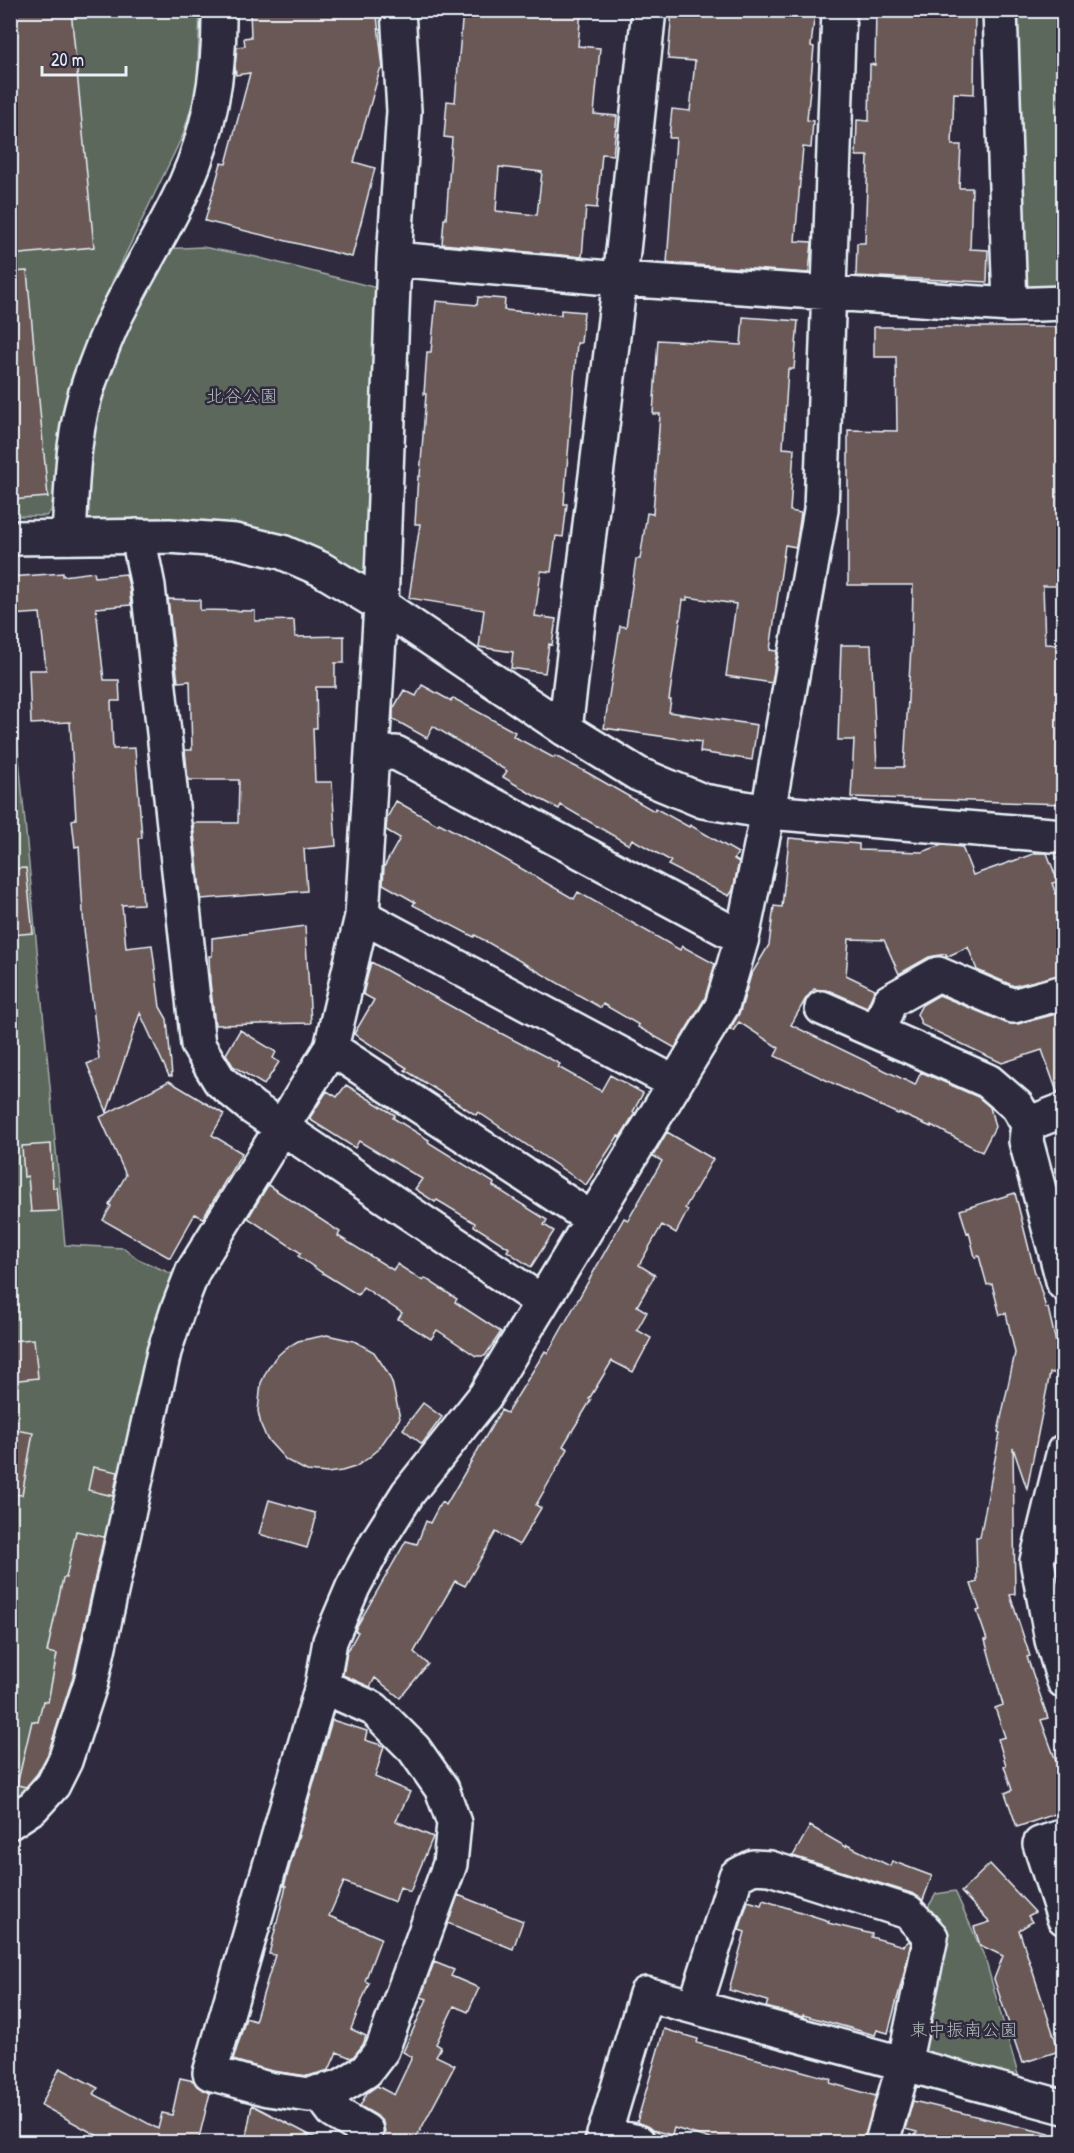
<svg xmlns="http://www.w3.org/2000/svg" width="1074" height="2153" font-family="'Patrick Hand','Klee One',sans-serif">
	<rect width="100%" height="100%" fill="#2f2a3d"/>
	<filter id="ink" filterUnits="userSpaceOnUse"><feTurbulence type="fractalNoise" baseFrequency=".0167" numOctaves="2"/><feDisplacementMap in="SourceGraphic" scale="12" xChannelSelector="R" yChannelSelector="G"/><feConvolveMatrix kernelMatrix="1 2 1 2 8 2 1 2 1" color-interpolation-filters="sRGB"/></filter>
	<g filter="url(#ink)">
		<path fill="#5d675b" stroke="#a2acaa" stroke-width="1.5" d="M200,10L197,88L183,135L113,280L83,362L63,432L51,511L46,516H11L10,11Z
			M1009,11H1063V292H1018Z
			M202,247L256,257L385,290L374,590L325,561L79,528L98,383L162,249Z
			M10,664L65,1245L124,1248L138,1259L179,1277L80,1679L44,1779L10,1809Z
			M955,1891L985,1958L1021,2085L930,2062L919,2046L925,1912L936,1894Z"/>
		<path fill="#6a5857" stroke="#e8f1f8" stroke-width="1.5" fill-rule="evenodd" d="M10,10H71L94,247L10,255Z
			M250,10H363V17L377,16L383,69L380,70L354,162L375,168L352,257L205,221L221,163L226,164L250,73L236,75L235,66L237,47L245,46L244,38L251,37Z
			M463,10H581L578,46L600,48L594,114L617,116L613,155L602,154L597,208L586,207L582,257L442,244L444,219H446L452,138L444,137L447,101L455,102ZM499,167L542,172L537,215L496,211Z
			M672,10H815L811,46L814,47L807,120L813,121L811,148L803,147L795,241L812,242L809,273L667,263L676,138H669L672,109L690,111L695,61L668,59Z
			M876,10H975L974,94L954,93L952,145H961L959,188H972L970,249L988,250L987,282L856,276L857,243H865L868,156H856L857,120L869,121L870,64L875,65Z
			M27,271L48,497L10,500V272Z
			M478,297L505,299L504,310L561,315V310L584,312L581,343H577L564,504H567L563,537L556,536L551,572L541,571L535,616L556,619L552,645L549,644L545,673L511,668L513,652L479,647L484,610L409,598L420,524H415L418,476H420L426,394H424L427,352H431L436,301L477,305Z
			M743,317L798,321L794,369H788L783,448L794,449L790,511L801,513L796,547L785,545L770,650L777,651L772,683L726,676L736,604L687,597V600H683L669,700H671L669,712L757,725L752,760L700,752L701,742L604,728L620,626L626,627L636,559H640L647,513L653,514L660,414H653L658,340L741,345Z
			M874,327H1064V586H1043L1045,644L1064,645V804L851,797L854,740H838L841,645H871L877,767H904L912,630L913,585H848V430L897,431L896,357H874Z
			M94,572L95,577L126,574L129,586L131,605L96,608L104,680H119L120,701H111L113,749L135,748L142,838H138L143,904L122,905L126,948L152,945L160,1007L167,1019L172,1076H169L140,1013L107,1112L87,1064L99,1059L84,929L79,846L75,847L72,820L76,819L70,722L31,724L29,670H46L40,613L10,615V577L63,573V576Z
			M168,599L200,600V610L255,611V621L294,620L295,637L344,636V663H335V687H316L317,728H313L315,782H332L336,846L304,849L307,891L201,899L193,823H238L239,780H188L185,750H192L190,681L178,682Z
			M422,685L451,701L453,698L515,732L513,736L554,758L555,756L588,773L654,811L655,808L689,827L690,825L738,853L734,859L739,862L733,890L729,896L668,865L671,861L632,839L629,845L561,805L559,809L533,795L503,777L507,771L433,726L427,738L393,719V709L404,690L416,696Z
			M396,801L438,825L439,823L482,846L574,899L578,892L680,950L682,946L715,964L705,998L675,1048L638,1027L639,1025L603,1004L601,1008L475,935L474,937L413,905L415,902L383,884L384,867L400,838L386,830L387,818Z
			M789,838L859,844V850L922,852L942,845L962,847L973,875L1036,853H1047L1058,882L1052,883L1064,916V974L1014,986L977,970L968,947L946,957V954L929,957L899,974L884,940L849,939L846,975L875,989L867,1007L830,991L814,989L805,1000L791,1025L915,1085L921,1072L978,1097L990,1107L995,1127L982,1152L931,1125V1127L899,1113L898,1114L775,1056L779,1048L739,1022L733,1031L730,1029L740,1012L751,975L769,945L774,906L782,907Z
			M26,868L33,933L10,935V869Z
			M305,926L311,1023L215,1025L210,981L209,956H212V938Z
			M371,962L483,1024L560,1064L558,1067L601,1091L610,1075L643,1093L633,1112L635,1113L620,1137L618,1136L586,1185L478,1112L476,1115L405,1070L407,1068L354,1034L374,1000L363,994Z
			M939,995L1006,1023L1018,1024L1064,1012V1092H1057L1042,1050L1002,1063L922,1025L917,1014L922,1005Z
			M240,1030L276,1052L273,1058L279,1062L264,1085L233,1066L226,1054Z
			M169,1081L224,1114L212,1135L242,1153L203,1218L195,1214L170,1258L103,1220L111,1206L109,1205L126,1175L100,1117Z
			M346,1085L395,1115L393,1118L429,1140L428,1142L494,1183L493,1186L547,1220L544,1225L554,1231L531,1267L507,1251L509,1248L474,1226L475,1223L437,1200L435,1202L415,1189L422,1179L359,1141L355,1148L309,1119L327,1091L337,1097Z
			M667,1132L713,1159L685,1208L688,1210L676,1233L662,1225L639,1265L655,1275L637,1306L647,1312L637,1330L651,1338L633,1372L612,1361L589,1399L591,1400L563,1446L568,1449L536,1505L541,1508L519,1545L496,1532L465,1586L455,1581L414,1652L428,1664L400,1698L375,1678L370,1687L343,1675L347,1652L358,1632L355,1631L356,1628L406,1541L417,1544L426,1521L430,1523L441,1502L446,1505L501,1410L507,1413L545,1351L548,1353L624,1218L628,1220L662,1161L653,1156Z
			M51,1144L53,1188H57L59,1211L31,1212L28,1176L24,1177L22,1146Z
			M268,1185L340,1232L338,1236L393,1270L397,1264L423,1281L425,1278L457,1299L455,1302L501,1332L485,1356H476L437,1330L431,1339L398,1319L402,1313L363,1287L358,1295L321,1272L298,1256L301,1253L248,1218Z
			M1015,1193L1036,1277H1037L1046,1308H1048L1058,1351L1057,1373H1050L1027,1489L1013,1448L1015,1594L1010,1595L1030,1656L1027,1657L1048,1718L1041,1720L1064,1783V1811L1017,1827L1005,1793L1012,1790L1004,1766L1006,1765L998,1739L1005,1737L995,1708L1003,1705L985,1640H987L977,1611L980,1610L971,1584L977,1582L976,1537H980L1000,1433L998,1432L1015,1353L1006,1313L1000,1315L992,1284L987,1285L979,1256L975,1257L969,1232L967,1233L960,1210Z
			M327,1335L354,1341L374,1352L386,1370L392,1382L400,1418L378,1450L367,1459L355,1467L342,1471L327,1473L307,1471L286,1460L267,1439L261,1425L258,1411L261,1383L267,1370L275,1358L286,1348L298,1341Z
			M34,1339L38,1378L10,1381V1341Z
			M423,1403L442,1417L422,1444L403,1429Z
			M10,1429L33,1433L22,1495L10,1494Z
			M93,1467L118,1472L113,1496L88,1490Z
			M269,1500L315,1513V1522L307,1548L259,1534Z
			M76,1531L104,1537L73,1677L48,1754L37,1774L26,1787L17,1785L32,1721L38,1722L43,1701L48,1702L57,1654L47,1652L63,1578H66Z
			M332,1720L367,1731L365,1740L384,1746L375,1777L410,1792L396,1821L433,1837L410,1892L400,1887L395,1902L344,1882L329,1916L381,1938L365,1981L369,1983L351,2029L366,2036L363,2045L353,2057L351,2058L337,2052L329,2070L308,2076L272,2071L233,2060L246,2018L255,2021L275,1955L269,1954L286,1886H284Z
			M810,1826L846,1847L847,1845L890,1866L892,1861L932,1876L923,1900L914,1894L793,1856Z
			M990,1864L1035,1912L1028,1916L1032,1922L1019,1930L1059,2051L1022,2063L994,1979L1003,1956L980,1945L974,1927L990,1922L961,1892Z
			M458,1895L523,1921L513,1949L448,1923Z
			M763,1900L829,1921L828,1923L872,1934L871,1937L903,1946L909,1941L911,1943L903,1977L888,2033L877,2030L875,2035L803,2015V2017L766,2007L768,2001L729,1990L745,1932L739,1930L748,1901L761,1905Z
			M434,1962L454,1970L451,1976L479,1988L468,2012L454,2006L436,2044L441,2047L436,2056L455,2065L414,2142H380L385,2132L383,2122L376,2115L360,2106L367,2093L377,2086L394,2095L412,2057L403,2052L427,1999L421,1997Z
			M664,2029L698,2039L697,2043L802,2071L831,2079L830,2083L876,2096L864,2142H721L674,2128L672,2135L652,2130L637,2122Z
			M60,2068L98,2088L94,2094L158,2129L162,2113L172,2115L180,2078L194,2081L197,2086L210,2093L198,2142H109L41,2105Z
			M913,2101L1050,2134L1049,2142H933L916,2138L917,2132L905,2129Z
			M252,2105L323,2142H245Z"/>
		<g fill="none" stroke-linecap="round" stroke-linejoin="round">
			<defs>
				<path id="street" d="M1000,10L1010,305L1064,303
					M394,259L620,279L1010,305
					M138,536L148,586L198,1045L220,1081L253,1108L542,1302
					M69,537C72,484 72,430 90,380C99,356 108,330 120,308C141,266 167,226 186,183C210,129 220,69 219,10
					M565,729L620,279L649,10
					M372,754L396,753L742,938
					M362,916L675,1083
					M822,1008L988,1081L1017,1106L1028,1124
					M878,1032L890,1001L938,974L1013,1006L1064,992
					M331,1048L592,1219
					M1064,1110L1028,1124L1026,1141L1064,1284
					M1064,1451L1037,1561L1052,1640L1064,1681
					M322,1686L374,1709L414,1749L442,1789L454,1823L450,1864L382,2050L366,2071L340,2087L309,2095L268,2089L210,2073L322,1686L330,1641L353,1587L377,1542L408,1493L485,1396L722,1006L742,938L768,812L821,510L839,10
					M10,1822L33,1807L53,1785L65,1761L91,1682L164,1352L177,1312L193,1271L331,1048L362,916L381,605L394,259L404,111L398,10
					M1064,1836L1040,1844L1064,1918
					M695,2007L736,1876L753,1867L770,1868L908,1912L931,1937L904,2064L882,2142
					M319,2092L334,2112L366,2131
					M604,2134L638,2142
					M602,2142L646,1994L1064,2107"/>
				<path id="secondary" d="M10,538L169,536L235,541L282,552L321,569L381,605L565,729L638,774L703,801L768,812L1064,836"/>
			</defs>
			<use href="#street" stroke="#e8f1f8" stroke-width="38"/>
			<use href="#secondary" stroke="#e8f1f8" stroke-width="38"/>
			<use href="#street" stroke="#2f2a3d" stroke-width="33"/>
			<use href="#secondary" stroke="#2f2a3d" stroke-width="33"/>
		</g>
	</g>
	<g text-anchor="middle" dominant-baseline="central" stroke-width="5" stroke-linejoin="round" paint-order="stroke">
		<g font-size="18" fill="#b0bab9" stroke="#2f2a3d">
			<text x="242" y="395">北谷公園</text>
			<text x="964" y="2029">東中振南公園</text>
		</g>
	</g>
	<rect width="1074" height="2153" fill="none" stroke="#2f2a3d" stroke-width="36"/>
	<rect x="18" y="18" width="1038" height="2117" fill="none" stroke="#e8f1f8" stroke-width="2" filter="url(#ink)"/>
	<path d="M42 66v9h84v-9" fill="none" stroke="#e8f1f8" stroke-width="3"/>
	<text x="51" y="66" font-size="18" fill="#e8f1f8" stroke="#2f2a3d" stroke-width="4.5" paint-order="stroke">20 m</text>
</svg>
